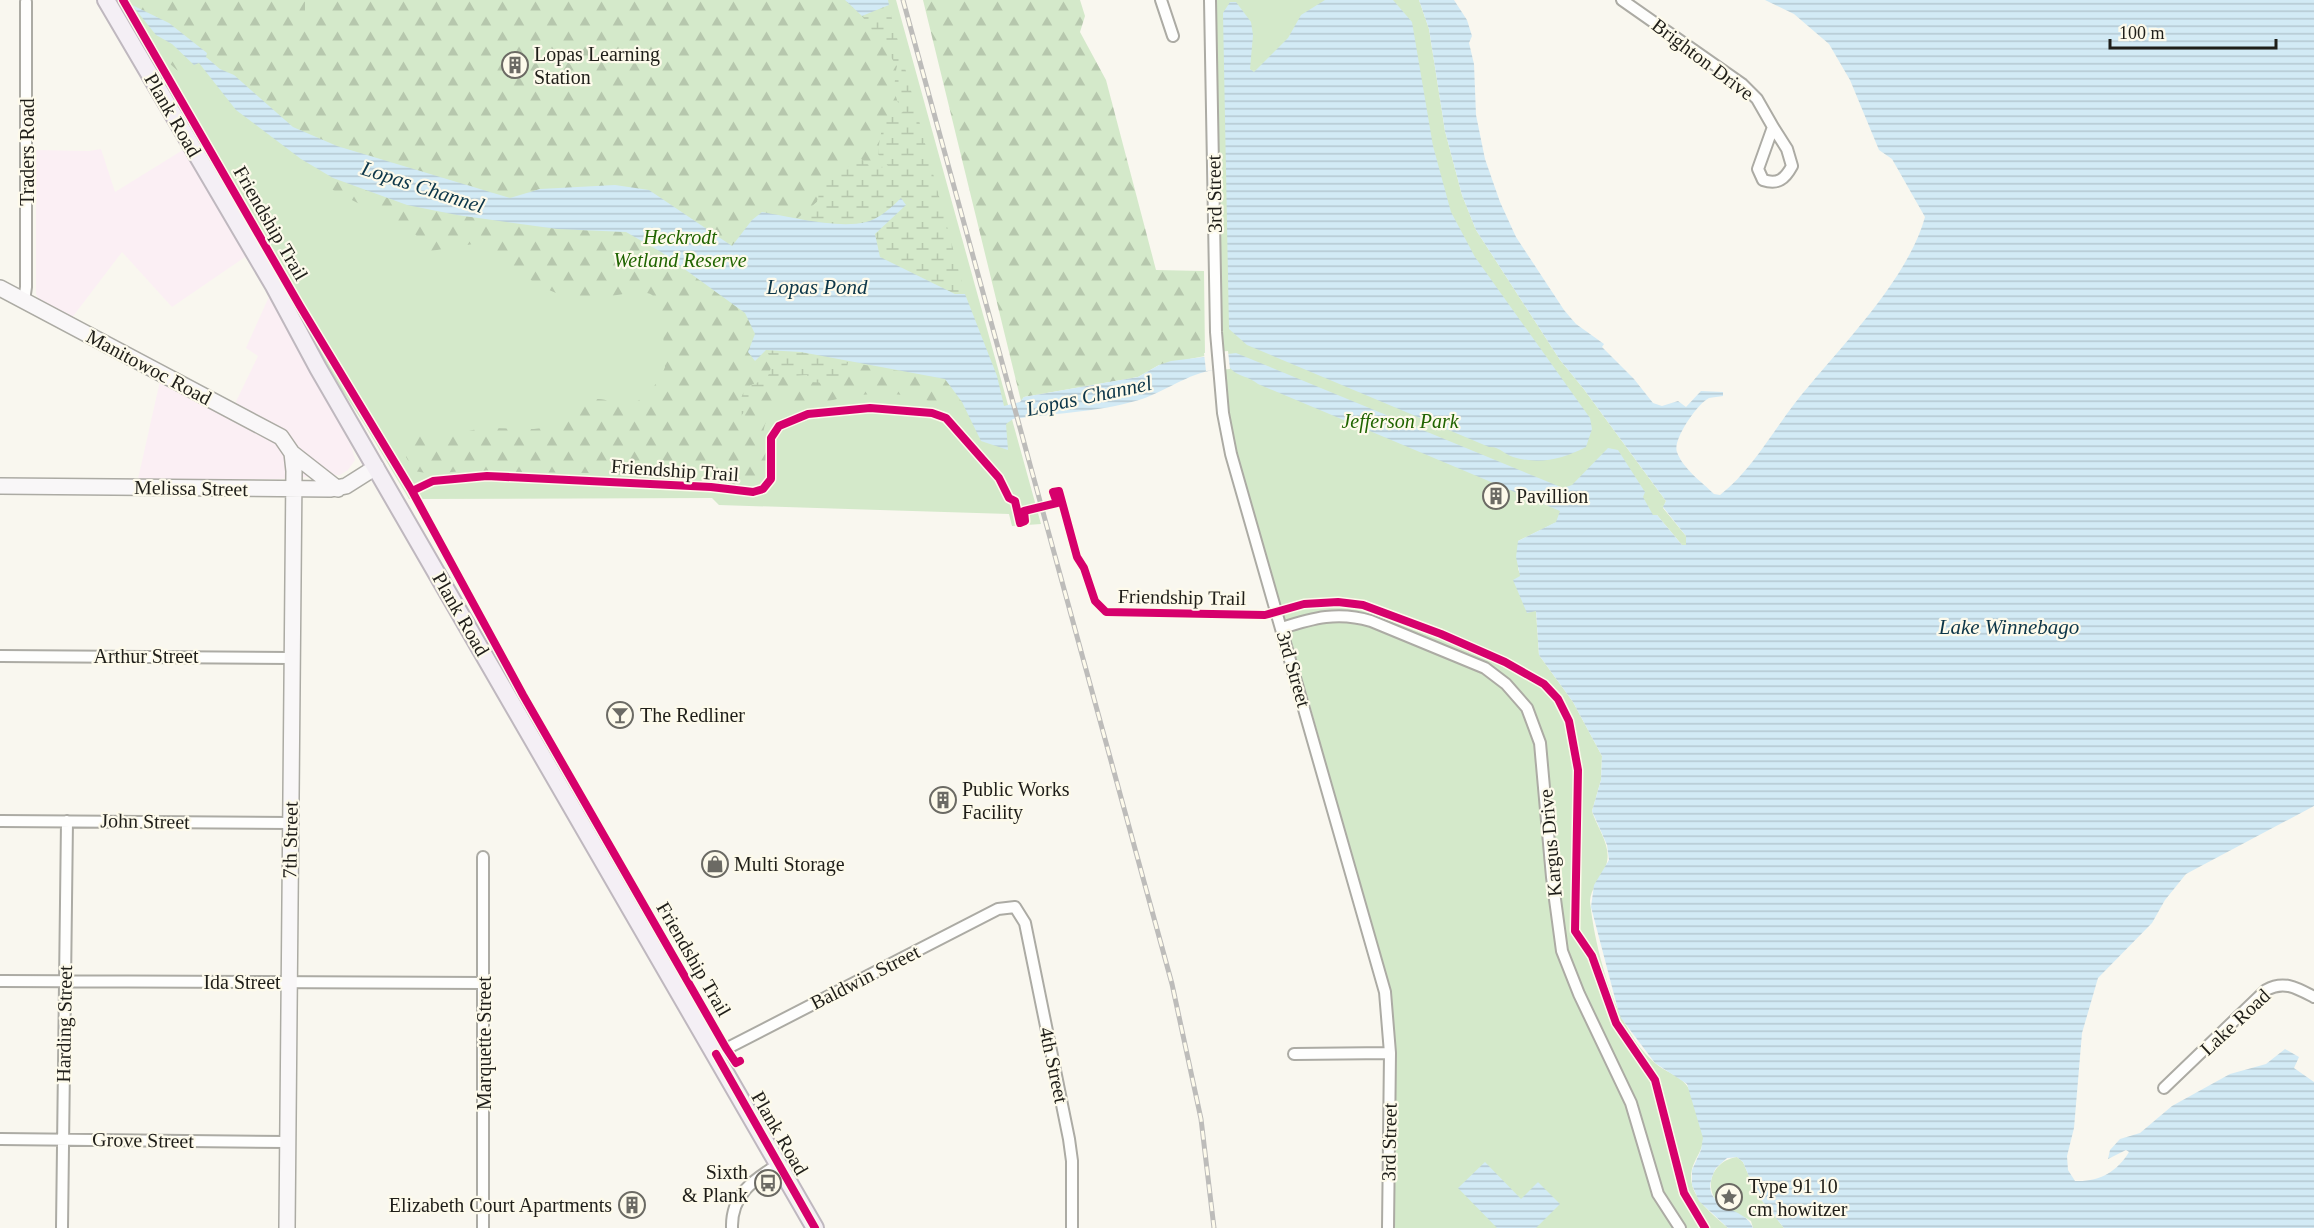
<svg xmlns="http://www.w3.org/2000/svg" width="2314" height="1228" font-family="Georgia,serif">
	<defs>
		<pattern id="forest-firs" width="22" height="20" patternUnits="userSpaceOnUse" patternTransform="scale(1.5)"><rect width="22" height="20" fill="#d4e9ca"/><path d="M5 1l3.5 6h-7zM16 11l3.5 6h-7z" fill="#b6c7ad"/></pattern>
		<pattern id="wetland-marsh" width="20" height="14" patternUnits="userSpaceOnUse" patternTransform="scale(1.5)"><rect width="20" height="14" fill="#d4e9ca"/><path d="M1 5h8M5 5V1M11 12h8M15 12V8" fill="none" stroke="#b6c7ad"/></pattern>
		<pattern id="water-rules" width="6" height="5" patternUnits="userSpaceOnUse" patternTransform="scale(1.5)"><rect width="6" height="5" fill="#d2eaf5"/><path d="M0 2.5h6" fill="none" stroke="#b4c8d1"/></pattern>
	</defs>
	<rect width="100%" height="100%" fill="#f9f7ef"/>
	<path fill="#fbeff4" d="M186,148L248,255L172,307L122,252L71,319L41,303L36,294V150L89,151L101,149L115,192Z
		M271,292L352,448L355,460L348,470L340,475L276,479H138L160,381L228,418L258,356L246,348Z"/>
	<path fill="#d4e9ca" d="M116,0H896L1041,524L1012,526L1009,514L719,505L712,498L409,499L363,422L312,345Z
		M1214,0H1419L1429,29L1445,131L1462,195L1476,230L1560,360L1583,388L1660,493L1666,501L1663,508L1686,536L1687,545H1682L1657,515L1560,516L1557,522L1518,541V569L1536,611L1539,655L1573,702L1602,756L1601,780L1592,811C1598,831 1615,849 1604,870C1599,881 1591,888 1590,901C1595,951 1616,1030 1655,1063C1666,1073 1684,1076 1690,1091C1693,1102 1704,1128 1703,1139C1703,1150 1695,1158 1692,1169C1686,1195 1711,1213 1728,1228H1391L1387,984L1310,705L1236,456L1218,370Z
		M1737,1157L1743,1162L1756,1193L1784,1228H1753L1751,1221C1741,1214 1726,1212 1718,1203C1702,1184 1715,1160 1737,1157Z"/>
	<path fill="url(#forest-firs)" d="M148,0H305V20L314,18L315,2L323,0H845L862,16L897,66L895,78L903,112L881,130L878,154L889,167C874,170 868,166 858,156L845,171L822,186L817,202L798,218L762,212L752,220L733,246L649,190L540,189L510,198L337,146L293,127L234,75L206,57L179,72L156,51L138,14Z
		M923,0H1080L1085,16L1080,32L1106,80L1156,270L1204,271L1205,356L1159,365L1138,377L1024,397L1021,401Z
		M333,178L407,205L457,215L557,229L626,232L661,252L745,313L771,358L772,368L766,380C743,385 741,393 737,415H741L761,390L777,377L846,374L848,362L945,379L962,402L949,401L941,406C896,384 841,395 795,411L790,404C767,408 763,424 762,446L768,453L766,474L755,485L737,487L697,481H659L629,475L587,473L462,471L432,474L414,471L406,457L412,441L424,430C431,433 438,438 446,437C456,437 466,431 477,429C504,425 533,435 558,423C571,418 577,403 592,400C604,396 611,404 623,405C641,406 660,382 665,367C663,350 665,307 652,295C642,287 605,299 590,299C552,300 515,273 492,245L473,244L431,251L413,232L329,188Z"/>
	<path fill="url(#wetland-marsh)" d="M845,0H887L965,294H955L920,278L798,218L817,202L821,186L845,171L858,155C867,166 874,170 888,166L878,154L883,120L903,112C892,94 894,85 897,66L862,16Z
		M766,350L801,352L848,362L846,374L830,383L809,382L807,375L777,377L761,390L741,416L737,415C742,393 742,386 766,380C772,368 774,362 766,350Z"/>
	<path fill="url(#water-rules)" d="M845,0H888L889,5L862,16Z
		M1325,0H1393L1412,22L1433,146L1451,212L1475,257L1590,418L1592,429L1586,447C1563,459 1539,465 1513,457C1504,454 1499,446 1489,447L1247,345L1229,329L1223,13L1230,2H1236L1251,22L1253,35L1250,69L1254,72L1288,38L1301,15Z
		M1419,0H1454L1467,20L1472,36L1469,43L1474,64L1476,115L1485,159L1500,202L1516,237L1564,310L1576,324L1604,344L1602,347L1634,379L1653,403L1662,406L1678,401L1686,407L1701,391L1723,392V396C1719,397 1713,397 1709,398C1698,403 1672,440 1677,452C1683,469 1702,482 1714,494L1720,495C1751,471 1771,434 1795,403C1837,350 1907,282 1925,217L1892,159L1879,150L1850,80L1829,44L1794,14L1765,0H2314V806L2186,874L2165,900L2152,923L2098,978L2082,1033L2074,1128L2067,1156L2068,1170L2075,1181C2099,1182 2117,1172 2129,1152L2126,1150L2108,1159L2110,1150L2120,1139L2140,1133L2172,1106L2230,1074L2266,1064L2285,1049L2299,1057L2294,1068L2314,1082V1228H1784L1756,1193L1743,1162L1737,1157L1727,1158L1716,1168C1693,1211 1745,1204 1753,1228H1728L1699,1201L1692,1185V1170L1701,1150L1703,1138L1687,1084L1655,1063L1621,1018L1617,1006L1591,907L1594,885L1609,860L1607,845L1592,811L1601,780L1602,756L1573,702L1539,655L1536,611L1527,613L1513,580L1520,576L1516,557L1518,541L1556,522L1560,511L1258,384C1249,376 1238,377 1230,368C1192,370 1178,385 1145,398C1104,412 1056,413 1013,419L1006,424L1008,450L981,441L962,402L945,379L801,352L766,350L755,361L748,352L755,334L745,313L661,252L626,232L557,229L457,215L407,205L333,178L301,159L236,110L199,63L194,65L172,44L156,35L132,5L169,23L207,53L206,57L220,69L234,75L293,127L337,146L510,198L540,189L615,185L649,190L732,246L752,220L762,212C791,217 838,229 866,222C879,219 892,207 901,198L906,205L875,234L880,257L955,294H965L997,376L1004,406L1020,402L1024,397L1138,377L1159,365L1171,361L1236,353L1563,488L1572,485L1608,448L1618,450L1645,492L1643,497L1653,515H1657L1682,545H1686V536L1663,507L1666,501L1583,388L1560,360L1476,230L1462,195L1445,131L1429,29Z
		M1485,1162L1521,1199L1538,1182L1560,1204L1536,1228H1497L1458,1188Z"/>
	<path fill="#f9f7ef" d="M1228,351L1230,369L1206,371L1204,353Z"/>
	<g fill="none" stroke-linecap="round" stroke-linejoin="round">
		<defs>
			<path id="street" d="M1161,0L1173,36
				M1210,0L1216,332L1223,413L1231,454L1385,992L1390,1053L1388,1228
				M1622,0L1742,84L1757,99L1773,127
				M1773,127L1787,149L1792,166C1785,179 1778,185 1763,180L1758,169Z
				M24,301L26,287V2
				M1282,628C1313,618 1338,611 1371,621L1485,668L1506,684L1527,708L1540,743L1552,877L1562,951L1579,994L1631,1103L1658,1194L1680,1228
				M0,656L291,658
				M0,821L290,823
				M0,981L485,983
				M716,1054L998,909L1015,907L1025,923L1069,1139L1072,1161V1228
				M1294,1054L1390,1053
				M2164,1088L2266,990C2284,980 2297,988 2314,997
				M0,1139L286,1142
				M62,1228L67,821
				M483,1228V857
				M732,1228C731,1195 753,1180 779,1164"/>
			<path id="secondary" d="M0,288L281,437L292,453L294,471L287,1228
				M292,453L338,489
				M0,486L331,489L346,486L376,467"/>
			<path id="primary" d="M106,0L274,286L318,368L815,1228"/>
		</defs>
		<use href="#street" stroke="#acaba4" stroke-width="14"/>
		<use href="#secondary" stroke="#acaba4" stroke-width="18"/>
		<use href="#primary" stroke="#bfb8bf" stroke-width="20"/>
		<use href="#street" stroke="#fefefd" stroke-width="10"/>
		<use href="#secondary" stroke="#f9f7f8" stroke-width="15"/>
		<use href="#primary" stroke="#f4eff5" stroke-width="16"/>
		<defs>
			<path id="rail" d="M903,0L1172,984L1201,1119L1214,1228"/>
		</defs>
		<use href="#rail" stroke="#bdbcba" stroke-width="5"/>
		<use href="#rail" stroke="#fdfaeb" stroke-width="3" stroke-dasharray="9" stroke-linecap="butt"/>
		<defs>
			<path id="cycleway" d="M123,0L300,306L412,491L523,695L726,1048L736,1063L740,1061
				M412,491L433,481L487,476L711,487L753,492L763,489L771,479V438L779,426L808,414L870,408L932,413L946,418L999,478L1009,498L1015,501L1020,523L1025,521L1024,511L1057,503L1053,492L1059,491L1077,557L1084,568L1095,601L1106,612L1265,615L1304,604L1338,602L1363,605L1441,634L1505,662L1544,684L1558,699L1569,721L1578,770L1575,931L1592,956L1616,1023L1655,1080L1684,1193L1705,1228
				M716,1054L815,1228"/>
		</defs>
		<use href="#cycleway" stroke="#fdfaeb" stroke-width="11"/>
		<use href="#cycleway" stroke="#d6006c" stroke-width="8"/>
	</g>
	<defs>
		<symbol id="building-ring" viewBox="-11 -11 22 22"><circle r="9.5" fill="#fdfaeb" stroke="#6b6a64" stroke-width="1.5"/><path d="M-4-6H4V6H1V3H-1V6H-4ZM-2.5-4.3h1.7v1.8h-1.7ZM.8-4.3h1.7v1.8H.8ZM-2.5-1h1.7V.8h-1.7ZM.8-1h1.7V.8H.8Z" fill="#6b6a64"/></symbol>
		<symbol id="bar-ring" viewBox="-11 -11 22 22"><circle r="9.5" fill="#fdfaeb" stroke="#6b6a64" stroke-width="1.5"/><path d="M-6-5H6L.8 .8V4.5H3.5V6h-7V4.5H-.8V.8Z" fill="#6b6a64"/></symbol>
		<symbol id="shop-ring" viewBox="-11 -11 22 22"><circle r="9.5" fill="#fdfaeb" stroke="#6b6a64" stroke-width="1.5"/><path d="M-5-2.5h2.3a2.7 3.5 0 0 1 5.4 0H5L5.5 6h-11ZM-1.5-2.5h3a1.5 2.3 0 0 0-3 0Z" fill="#6b6a64"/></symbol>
		<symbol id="bus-ring" viewBox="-11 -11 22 22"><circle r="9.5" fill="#fdfaeb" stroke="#6b6a64" stroke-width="1.5"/><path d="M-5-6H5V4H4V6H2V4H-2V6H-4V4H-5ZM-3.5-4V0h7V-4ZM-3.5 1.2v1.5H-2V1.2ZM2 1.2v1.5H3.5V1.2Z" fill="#6b6a64"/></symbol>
		<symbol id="sight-ring" viewBox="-11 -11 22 22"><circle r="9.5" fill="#fdfaeb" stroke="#6b6a64" stroke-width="1.5"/><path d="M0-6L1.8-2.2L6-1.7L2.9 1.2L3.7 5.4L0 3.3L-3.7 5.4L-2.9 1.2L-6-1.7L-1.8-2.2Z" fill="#6b6a64"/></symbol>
	</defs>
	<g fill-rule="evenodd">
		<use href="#building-ring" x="500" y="50" width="30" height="30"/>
		<use href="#building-ring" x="1481" y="481" width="30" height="30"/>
		<use href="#bar-ring" x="605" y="700" width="30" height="30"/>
		<use href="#building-ring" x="928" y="785" width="30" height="30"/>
		<use href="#shop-ring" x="700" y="849" width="30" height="30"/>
		<use href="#bus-ring" x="753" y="1168" width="30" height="30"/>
		<use href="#sight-ring" x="1714" y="1182" width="30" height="30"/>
		<use href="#building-ring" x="617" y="1190" width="30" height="30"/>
	</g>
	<g text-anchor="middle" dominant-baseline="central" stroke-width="4.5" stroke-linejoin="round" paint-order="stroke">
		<g font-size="20" fill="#1f1e19" stroke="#fdfaeb" text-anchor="start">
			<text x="534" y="54">Lopas Learning<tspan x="534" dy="23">Station</tspan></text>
			<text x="1516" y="496">Pavillion</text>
			<text x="640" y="715">The Redliner</text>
			<text x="962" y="789">Public Works<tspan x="962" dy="23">Facility</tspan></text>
			<text x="734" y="864">Multi Storage</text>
			<text x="748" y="1172" text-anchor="end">Sixth<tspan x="748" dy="23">&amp; Plank</tspan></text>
			<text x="1748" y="1186">Type 91 10<tspan x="1748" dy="23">cm howitzer</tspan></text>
			<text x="612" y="1205" text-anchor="end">Elizabeth Court Apartments</text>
		</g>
		<g font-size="20" fill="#1f1e19" stroke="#fdfaeb">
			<text transform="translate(1703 59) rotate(37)">Brighton Drive</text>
			<text transform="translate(173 115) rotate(60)">Plank Road</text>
			<text transform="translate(27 152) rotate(-90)">Traders Road</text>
			<text transform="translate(1214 194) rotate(-91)">3rd Street</text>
			<text transform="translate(271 223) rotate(60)">Friendship Trail</text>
			<text transform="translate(149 367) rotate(28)">Manitowoc Road</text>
			<text transform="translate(675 470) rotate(4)">Friendship Trail</text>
			<text transform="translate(191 488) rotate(1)">Melissa Street</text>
			<text transform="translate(1182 597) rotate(1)">Friendship Trail</text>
			<text transform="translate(461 614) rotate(60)">Plank Road</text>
			<text x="146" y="656">Arthur Street</text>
			<text transform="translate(1294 669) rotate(74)">3rd Street</text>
			<text transform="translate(145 821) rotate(1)">John Street</text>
			<text transform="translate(290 840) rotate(-89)">7th Street</text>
			<text transform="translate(1550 843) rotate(-95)">Kargus Drive</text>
			<text transform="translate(694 959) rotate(60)">Friendship Trail</text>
			<text transform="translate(865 977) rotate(-27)">Baldwin Street</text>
			<text x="242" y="982">Ida Street</text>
			<text transform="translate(2235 1022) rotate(-43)">Lake Road</text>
			<text transform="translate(64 1024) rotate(-89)">Harding Street</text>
			<text transform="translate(484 1043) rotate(-90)">Marquette Street</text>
			<text transform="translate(1054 1065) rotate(78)">4th Street</text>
			<text transform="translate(780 1133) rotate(60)">Plank Road</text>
			<text transform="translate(143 1140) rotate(1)">Grove Street</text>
			<text transform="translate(1389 1142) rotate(-89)">3rd Street</text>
		</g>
		<g font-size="20" font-style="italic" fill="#206400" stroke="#fdfaeb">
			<text x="680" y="237">Heckrodt<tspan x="680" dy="23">Wetland Reserve</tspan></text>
			<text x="1400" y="421">Jefferson Park</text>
		</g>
		<g font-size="21" font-style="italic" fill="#0c3649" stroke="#fdfaeb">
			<text transform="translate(423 187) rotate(18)">Lopas Channel</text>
			<text x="817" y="287">Lopas Pond</text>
			<text transform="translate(1089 396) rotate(-12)">Lopas Channel</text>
			<text x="2009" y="627">Lake Winnebago</text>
		</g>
	</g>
	<path d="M2110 39v9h166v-9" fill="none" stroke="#1f1e19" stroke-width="3"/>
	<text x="2119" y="39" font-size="18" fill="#1f1e19" stroke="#fdfaeb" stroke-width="4.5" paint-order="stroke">100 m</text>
</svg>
